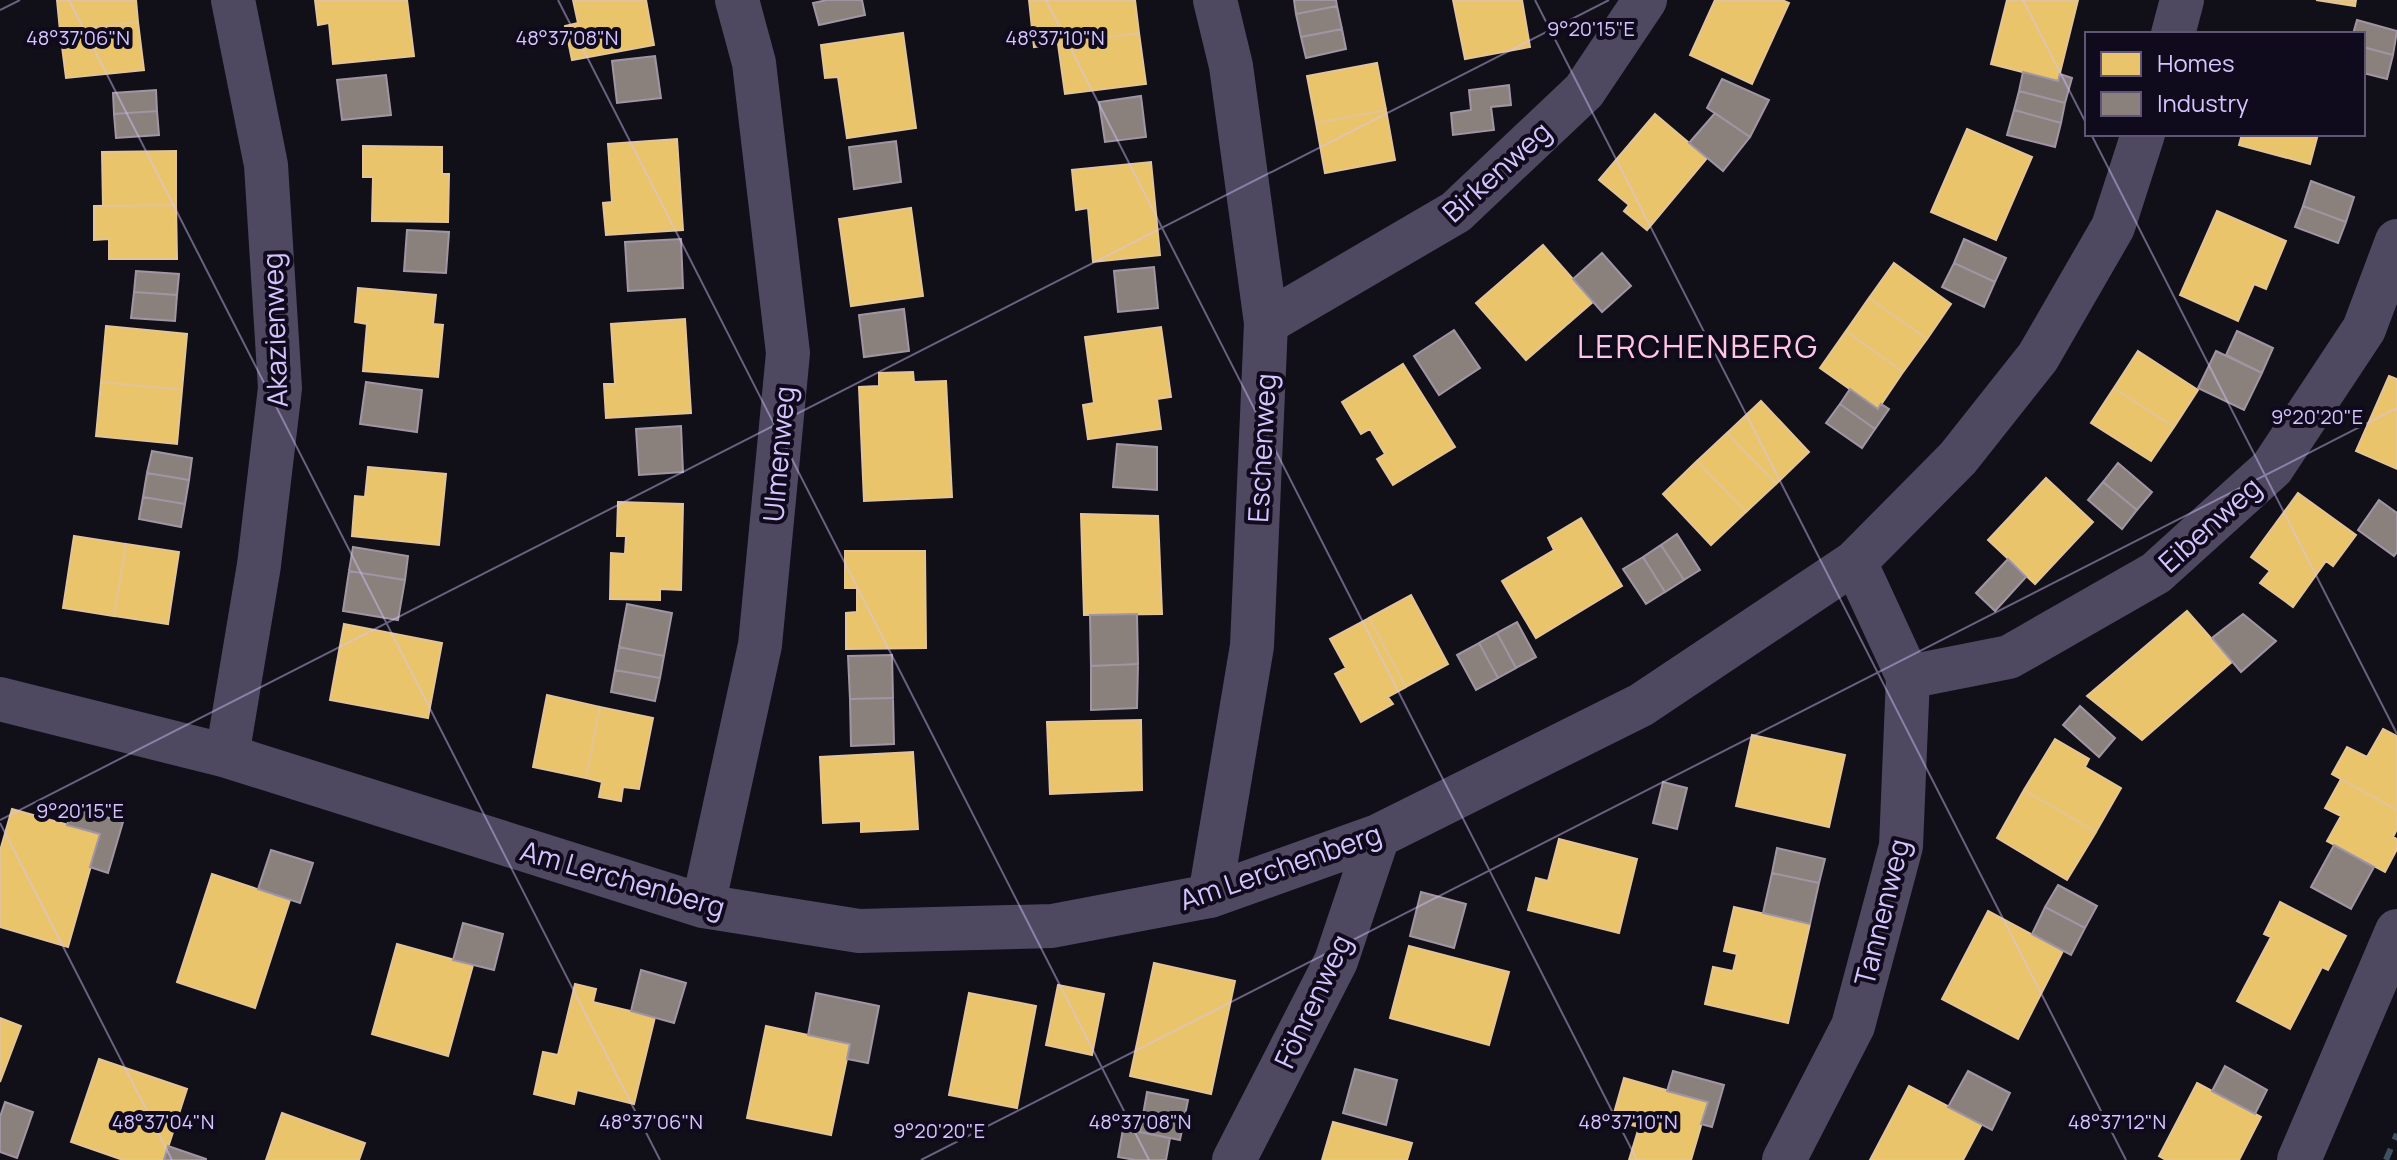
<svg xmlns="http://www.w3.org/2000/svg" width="2397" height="1160" font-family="Manrope,sans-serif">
	<rect width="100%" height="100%" fill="#110f18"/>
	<path fill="#e9c46a" stroke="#e3c497" stroke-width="2" d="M57,0H136L138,22L60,31Z
		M315,0H407L414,56L333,64L329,23L318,25Z
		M573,0H646L654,45L572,60L565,26L578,23Z
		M1029,0H1135L1139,33L1034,47Z
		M1453,0H1522L1530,47L1465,59Z
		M1715,0H1782L1789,3L1752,84L1690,55Z
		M2007,0H2078L2058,81L1991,64Z
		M2316,0H2356L2355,6Z
		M138,22L144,70L66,78L60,31Z
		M903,33L916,128L847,138L838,77L825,78L821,45Z
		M1139,33L1146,84L1065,94L1058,44Z
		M1377,63L1386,110L1316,123L1307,76Z
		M1386,110L1395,160L1325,173L1316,123Z
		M1655,114L1707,158L1647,230L1624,211L1629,205L1599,180Z
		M1967,129L2032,157L1996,240L1931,212Z
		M2242,134H2318L2310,164L2239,145Z
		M677,139L683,230L606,235L603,203L612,202L608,144Z
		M363,146L442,147V174H449L448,222L372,221L373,177H363Z
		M176,151V205L103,206L102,152Z
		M1151,162L1160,255L1093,262L1088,208L1076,210L1072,170Z
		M176,205L177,259H109V239L94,240V206Z
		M911,208L923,296L851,306L839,219Z
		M2217,211L2286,241L2266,289L2254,284L2238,321L2180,295Z
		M1543,245L1593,302L1526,360L1476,303Z
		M1894,263L1951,304L1927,339L1869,298Z
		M358,288L436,295L433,324L443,325L438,377L363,371L367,324L355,322Z
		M1869,298L1927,339L1903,372L1846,331Z
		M685,319L691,413L606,418L604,384H615L611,324Z
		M106,326L187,334L182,390L101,382Z
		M1161,327L1171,397L1157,399L1161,429L1088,439L1083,405L1094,403L1085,337Z
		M1846,331L1903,372L1878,409L1820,368Z
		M2138,351L2198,390L2174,427L2114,388Z
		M1403,364L1455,447L1393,485L1377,459L1385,454L1370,429L1361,434L1342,402Z
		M913,372L914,382L946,381L952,497L864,501L859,387L879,386V373Z
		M2389,376L2397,379V469L2356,451Z
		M101,382L182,390L177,444L96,436Z
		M2114,388L2174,427L2151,461L2091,423Z
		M1761,401L1809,452L1776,484L1727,433Z
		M1727,433L1776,484L1746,512L1697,461Z
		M1697,461L1746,512L1711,545L1663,494Z
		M368,467L446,474L439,545L352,536L355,496L365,497Z
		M2046,478L2093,522L2035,584L1988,540Z
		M2298,493L2356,535L2333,566L2326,561L2293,607L2260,583L2270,571L2251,557Z
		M618,502L683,504L681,590L660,589V600L610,599L611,553L625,554L626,536H617Z
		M1081,514L1158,516L1162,614L1084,615Z
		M1581,518L1622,586L1536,638L1502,581L1554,550L1548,538Z
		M74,536L126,544L114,616L63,608Z
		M126,544L179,552L168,624L114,616Z
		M845,551H925L926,648L846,649V613L857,612V588H845Z
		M1411,595L1448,664L1406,687L1369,618Z
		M2187,611L2232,662L2142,740L2087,696Z
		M1369,618L1406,687L1388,697L1393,704L1361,722L1335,674L1346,668L1330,639Z
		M344,624L442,643L428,718L330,700Z
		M547,695L600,707L586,778L533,767Z
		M600,707L653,718L639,789L623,787L621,801L599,797L602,782L586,778Z
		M1141,720L1142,790L1050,794L1047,722Z
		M2383,729L2397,736V810L2332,774L2347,747L2367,757Z
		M1752,735L1845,755L1829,827L1736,806Z
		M2055,739L2089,759L2085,767L2121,788L2096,832L2024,790Z
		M913,752L918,829L861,832V821L823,823L820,757Z
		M2341,779L2397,810V829L2393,837L2397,839V849L2385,872L2327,841L2341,816L2325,808Z
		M2024,790L2096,832L2067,880L1997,838Z
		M12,809L100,834L68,947L0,927V851Z
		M1559,839L1637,859L1619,933L1528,910L1536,878L1548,881Z
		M212,874L290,900L255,1008L177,982Z
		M2280,902L2346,936L2328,970L2322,967L2290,1029L2237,1001L2271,937L2264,934Z
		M1734,907L1810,924L1788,1023L1705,1004L1713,967L1733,971L1737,954L1724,951Z
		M1988,911L2063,951L2018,1039L1942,999Z
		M397,944L473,965L448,1056L372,1034Z
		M1409,946L1509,972L1489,1045L1390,1018Z
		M1154,963L1235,981L1211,1094L1130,1076Z
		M575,984L596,989L593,1002L655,1017L634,1104L577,1090L574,1104L534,1094L543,1052L558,1055Z
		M1058,985L1104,994L1092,1055L1046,1045Z
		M969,993L1036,1006L1017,1108L949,1095Z
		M0,1018L21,1026L0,1082Z
		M766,1026L850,1044L831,1135L747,1118Z
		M99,1059L187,1089L164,1160H123L71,1142Z
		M1624,1078L1708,1102L1691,1160H1629L1639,1127L1612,1120Z
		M2197,1083L2261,1117L2239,1160H2166L2159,1156Z
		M1909,1086L1982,1124L1963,1160H1870Z
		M282,1113L365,1143L359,1160H266Z
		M1333,1122L1412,1143L1407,1160H1322Z"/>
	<path fill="#8a817c" stroke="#a095a3" stroke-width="2" d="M827,0H862L865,15L819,25L813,3Z
		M1294,0H1336L1337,6L1296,14Z
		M1337,6L1342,29L1301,37L1296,14Z
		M2357,20L2397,31L2393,55L2363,47V34H2353Z
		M1342,29L1346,49L1306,58L1301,37Z
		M2363,47L2393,55L2387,79L2363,73Z
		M655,56L661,98L617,103L612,61Z
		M2023,72L2058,81L2060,74L2072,78L2065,103L2019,91Z
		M386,75L391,115L342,120L337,80Z
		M1722,79L1769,100L1750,137L1707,108Z
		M1509,85L1511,105L1491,107L1494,130L1453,135L1451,113L1471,110L1469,90Z
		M156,90L157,111L114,114L113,93Z
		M2019,91L2065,103L2061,123L2014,110Z
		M1141,96L1146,137L1105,142L1099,102Z
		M2014,110L2061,123L2055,147L2007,135Z
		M157,111L159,135L116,138L114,114Z
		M1715,113L1750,137L1723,171L1689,143Z
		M896,141L901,182L854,189L849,147Z
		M2311,181L2354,197L2346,222L2303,206Z
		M2303,206L2346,222L2338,243L2295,227Z
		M407,230L449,232L446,273L404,271Z
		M681,239L683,288L628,291L625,242Z
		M1964,239L2006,258L1995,282L1954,263Z
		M1602,253L1631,286L1602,312L1573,279Z
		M1954,263L1995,282L1984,307L1942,287Z
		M1154,267L1158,308L1118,312L1114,271Z
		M136,271L179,274L177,295L134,292Z
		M134,292L177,295L175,321L131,318Z
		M904,309L909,351L864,357L859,315Z
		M1454,330L1480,368L1439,395L1414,356Z
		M2237,331L2273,348L2262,373L2226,355Z
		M2216,351L2262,373L2244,410L2198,388Z
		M366,382L422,390L417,432L360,424Z
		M1850,389L1878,409L1881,404L1889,409L1875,429L1840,404Z
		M1840,404L1875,429L1862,448L1826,423Z
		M681,426L683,472L639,475L636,429Z
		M1117,444L1157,447V490L1113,487Z
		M152,451L192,458L189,480L147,473Z
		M2118,463L2152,492L2137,510L2103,482Z
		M147,473L189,480L185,504L143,497Z
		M2103,482L2137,510L2122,529L2088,500Z
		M143,497L185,504L181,527L139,519Z
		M2379,500L2397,513V552L2394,556L2358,530Z
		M1677,534L1700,570L1684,580L1661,545Z
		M1661,545L1684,580L1665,592L1643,557Z
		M353,547L408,556L405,580L349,571Z
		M1643,557L1665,592L1646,604L1623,569Z
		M2008,559L2026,577L1995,611L1976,593Z
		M349,571L405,580L398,620L343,611Z
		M627,604L672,613L664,656L619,647Z
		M1137,614L1138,664L1091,666L1090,615Z
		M2243,614L2276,641L2241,672L2212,638Z
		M1517,622L1536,657L1516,668L1497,633Z
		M1497,633L1516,668L1498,678L1479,643Z
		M1479,643L1498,678L1476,690L1457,655Z
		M619,647L664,656L660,678L615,670Z
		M892,655L893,698L850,699L848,656Z
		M1138,664L1137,708L1091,710V666Z
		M615,670L660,678L655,701L611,692Z
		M893,698L894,744L851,746L850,699Z
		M2080,706L2115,738L2099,757L2063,725Z
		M1663,782L1687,788L1677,829L1653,823Z
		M72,807L123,822L108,873L90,867L100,834L67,825Z
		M2334,845L2374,867L2351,909L2311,887Z
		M1777,848L1825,859L1819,883L1772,873Z
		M271,850L313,863L300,903L258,889Z
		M1772,873L1819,883L1810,924L1763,913Z
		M2058,885L2097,906L2085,928L2045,907Z
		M1421,892L1466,904L1454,948L1410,936Z
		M2045,907L2085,928L2071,955L2032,934Z
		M463,923L503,934L494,970L453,960Z
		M641,970L686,983L674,1023L631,1011Z
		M816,993L879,1006L868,1063L847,1059L850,1044L808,1035Z
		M2225,1066L2267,1090L2255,1114L2212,1091Z
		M1355,1069L1397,1080L1386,1125L1343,1113Z
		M1673,1071L1724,1085L1712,1127L1701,1124L1708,1102L1667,1091Z
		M1968,1071L2010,1093L1992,1130L1948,1107Z
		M1147,1092L1188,1100L1180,1140L1140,1132Z
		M5,1102L33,1112L17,1158L0,1152V1117Z
		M1123,1129L1170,1138L1166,1160H1135L1118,1157Z
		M168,1146L206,1159V1160H164Z"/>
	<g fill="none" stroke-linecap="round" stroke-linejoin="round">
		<path stroke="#4e4961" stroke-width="44" d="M2173,34L2182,0
			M1266,323L1456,212L1584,91L1645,0
			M1908,677L2009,657L2156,573L2272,468L2364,329L2397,241
			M0,699L227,756L703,906L859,931L1052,926L1210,896L1378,836L1641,705L1855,562L1958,458L2038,357L2113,227L2143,134
			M227,756L259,565L280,388L266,165L233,0
			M1210,896L1252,646L1266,323L1231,66L1215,0
			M703,906L760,645L788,353L754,63L737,0
			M1234,1160L1336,961L1378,836
			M1784,1160L1853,1026L1901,846L1908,677L1855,562
			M2299,1160L2397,931"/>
		<path stroke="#405063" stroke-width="6" stroke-dasharray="12 10" stroke-linecap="butt" d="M2386,1160L2397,1134"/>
	</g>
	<path fill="none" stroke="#d5c5ff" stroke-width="2" stroke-opacity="0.45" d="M69,0L660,1160M558,0L1149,1160M1046,0L1637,1160M1535,0L2126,1160M2023,0L2087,125M0,10L20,0M2091,134L2397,734M0,820L1609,0M0,823L172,1160M921,1160L2397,408"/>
	<g text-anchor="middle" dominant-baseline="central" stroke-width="8" stroke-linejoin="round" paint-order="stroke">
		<g font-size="28" fill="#d5c5ff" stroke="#100b1c">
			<text transform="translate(1496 171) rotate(-42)">Birkenweg</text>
			<text transform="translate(274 330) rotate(-92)">Akazienweg</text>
			<text transform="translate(1261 448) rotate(-87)">Eschenweg</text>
			<text transform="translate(778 454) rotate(-85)">Ulmenweg</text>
			<text transform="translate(2209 524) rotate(-42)">Eibenweg</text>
			<text transform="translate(1280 866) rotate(-19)">Am Lerchenberg</text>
			<text transform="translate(623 878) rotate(16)">Am Lerchenberg</text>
			<text transform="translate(1881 912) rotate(-76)">Tannenweg</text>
			<text transform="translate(1312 1001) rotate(-65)">Föhrenweg</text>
		</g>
		<g font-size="32" letter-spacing="2" fill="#ffc7e2" stroke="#100b1c">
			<text x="1698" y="346">LERCHENBERG</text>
		</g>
	</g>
	<g font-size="20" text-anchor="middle" fill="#d5c5ff" stroke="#100b1c" stroke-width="8" stroke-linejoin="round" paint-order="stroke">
		<text x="1591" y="36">9°20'15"E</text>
		<text x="78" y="45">48°37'06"N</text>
		<text x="567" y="45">48°37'08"N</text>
		<text x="1055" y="45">48°37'10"N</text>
		<text x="2317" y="424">9°20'20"E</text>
		<text x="80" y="818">9°20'15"E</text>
		<text x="163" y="1129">48°37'04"N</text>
		<text x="651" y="1129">48°37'06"N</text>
		<text x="1140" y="1129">48°37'08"N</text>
		<text x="1628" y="1129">48°37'10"N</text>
		<text x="2117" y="1129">48°37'12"N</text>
		<text x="939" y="1138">9°20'20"E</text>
	</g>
	<rect x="2085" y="32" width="280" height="104" fill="#100b1c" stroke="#5f5577" stroke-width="2"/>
	<rect x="2101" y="52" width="40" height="24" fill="#e9c46a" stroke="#5f5577" stroke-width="2"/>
	<text x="2157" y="72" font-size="24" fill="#d5c5ff">Homes</text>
	<rect x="2101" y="92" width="40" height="24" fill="#8a817c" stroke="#5f5577" stroke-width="2"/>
	<text x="2157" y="112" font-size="24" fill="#d5c5ff">Industry</text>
</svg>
